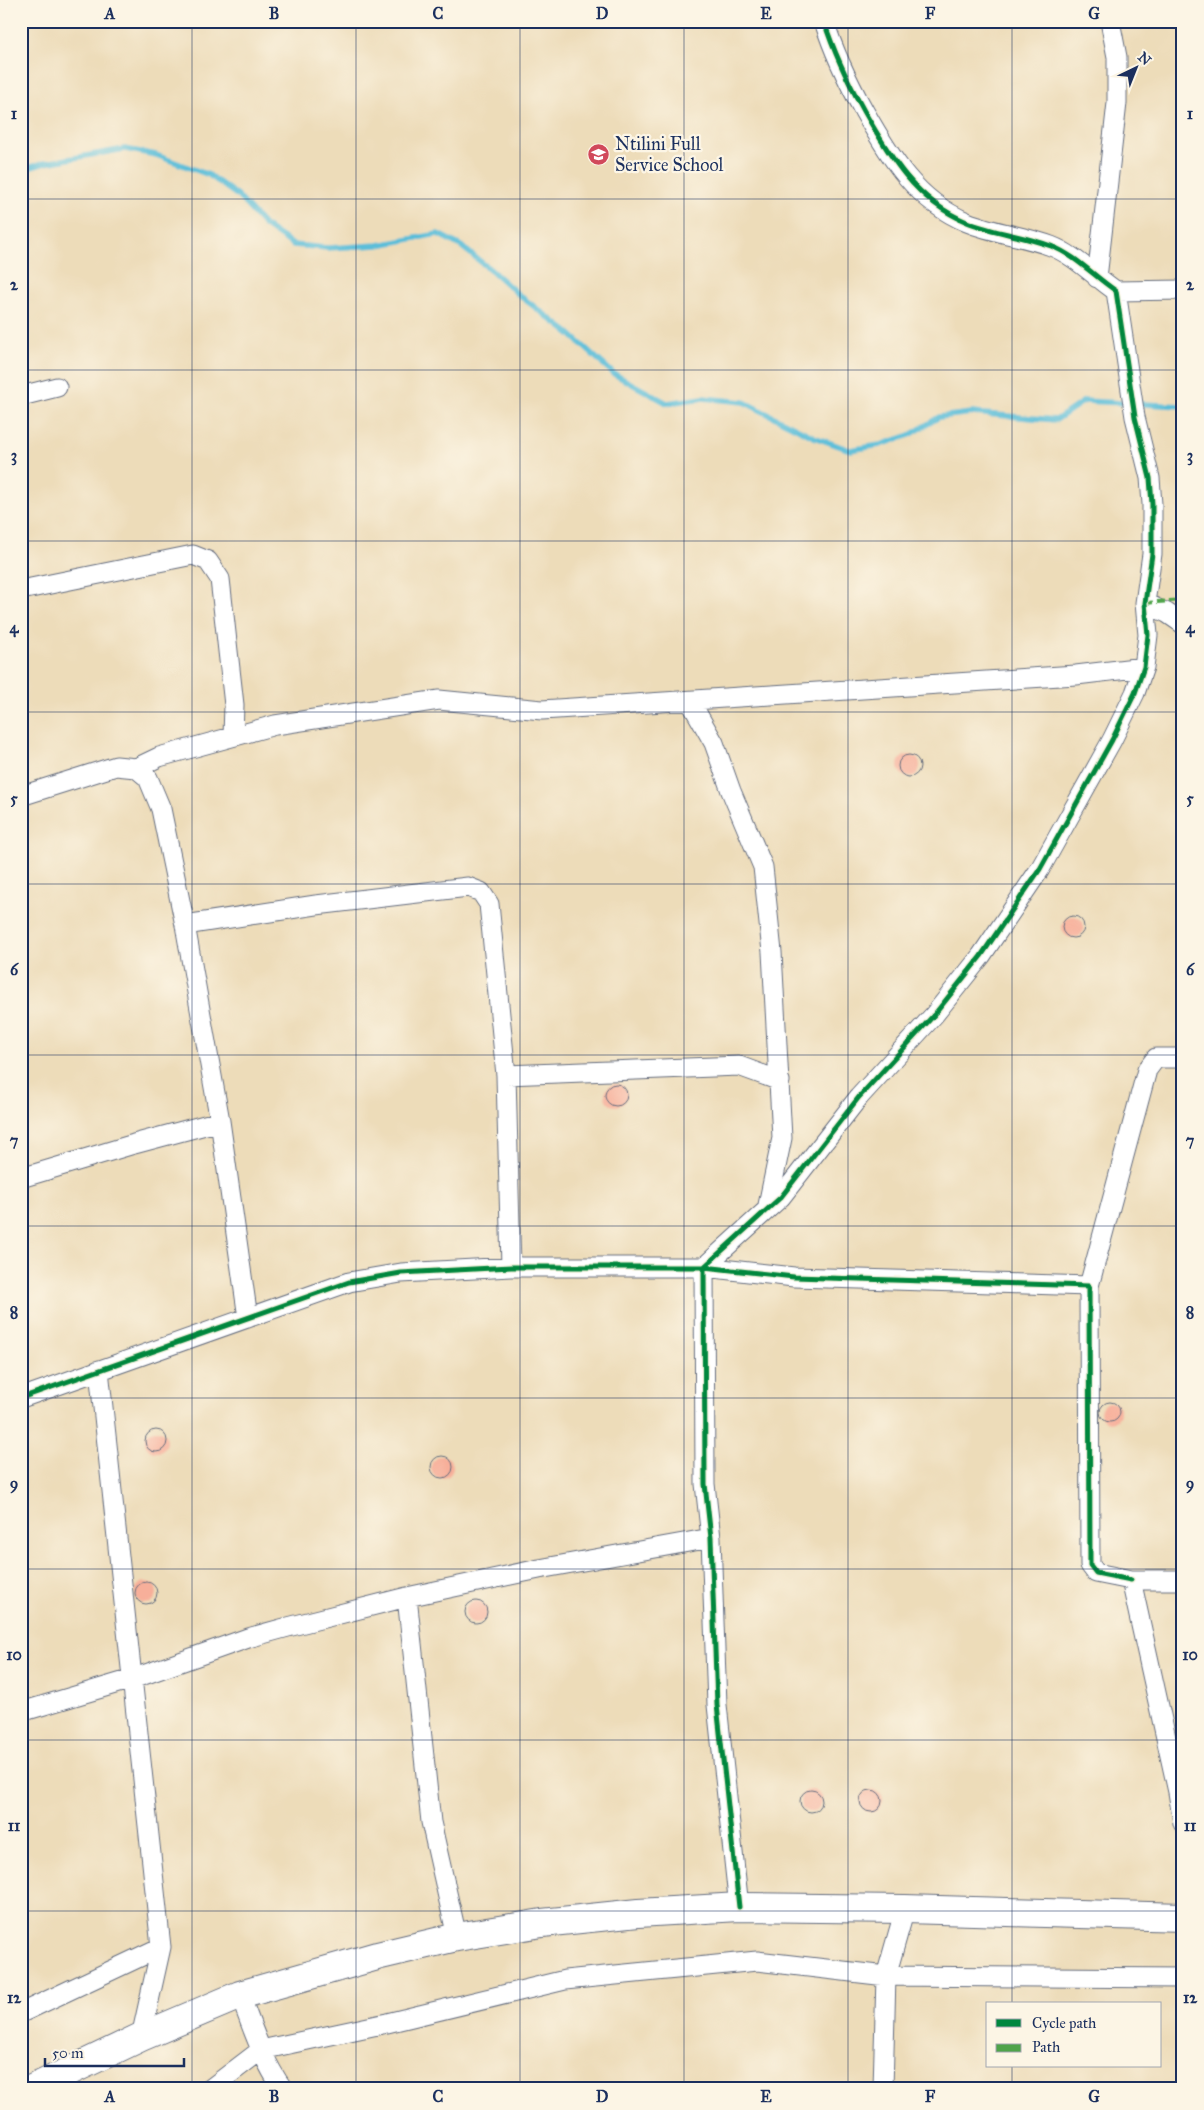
<svg xmlns="http://www.w3.org/2000/svg" width="1204" height="2110" font-family="'IM FELL Great Primer',serif">
	<rect width="100%" height="100%" fill="#fcf5e5"/>
	<filter id="ink" filterUnits="userSpaceOnUse"><feTurbulence type="fractalNoise" baseFrequency=".02" numOctaves="2"/><feDisplacementMap in="SourceGraphic" scale="10" xChannelSelector="R" yChannelSelector="G"/><feConvolveMatrix kernelMatrix="1 2 1 2 8 2 1 2 1" color-interpolation-filters="sRGB"/></filter>
	<filter id="wash" filterUnits="userSpaceOnUse"><feTurbulence type="fractalNoise" baseFrequency=".0096" numOctaves="4" result="noise"/><feDisplacementMap in="SourceGraphic" scale="20" xChannelSelector="R" yChannelSelector="G"/><feGaussianBlur stdDeviation="1.12" result="paint"/><feColorMatrix in="noise" values="0 0 0 0 0 0 0 0 0 0 0 0 0 0 0 0 0 1.4 0 .05"/><feComposite in="paint" operator="in"/></filter>
	<g filter="url(#wash)">
		<rect width="100%" height="100%" fill="#eddcb9"/>
		<g fill="none" stroke-linecap="round" stroke-linejoin="round">
			<path stroke="#5bbed9" stroke-width="5.5" d="M21,170L45,163L125,149L156,155L209,175L238,196L264,225L293,245L328,248L378,245L438,234L461,246L491,270L519,295L569,333L614,374L667,403L703,398L744,402L814,437L850,450L880,445L910,435L939,417L972,413L1056,420L1084,401L1183,406"/>
		</g>
		<g id="blocks">
			<path fill="#f7af9a" d="M898 766a11 11 0 1 1 22 0a11 11 0 1 1-22 0Z
				M1062 927a11 11 0 1 1 22 0a11 11 0 1 1-22 0Z
				M605 1095a11 11 0 1 1 22 0a11 11 0 1 1-22 0Z
				M1100 1412a10 10 0 1 1 20 0a10 10 0 1 1-20 0Z
				M145 1441a11 11 0 1 1 22 0a11 11 0 1 1-22 0Z
				M431 1467a11 11 0 1 1 22 0a11 11 0 1 1-22 0Z
				M135 1593a11 11 0 1 1 22 0a11 11 0 1 1-22 0Z
				M465 1612a11 11 0 1 1 22 0a11 11 0 1 1-22 0Z
				M860 1801a11 11 0 1 1 22 0a11 11 0 1 1-22 0Z
				M800 1801a11 11 0 1 1 22 0a11 11 0 1 1-22 0Z"/>
		</g>
	</g>
	<g filter="url(#ink)">
		<use href="#blocks" fill-opacity="0" stroke="#646c7e" stroke-width="1"/>
		<g fill="none" stroke-linecap="round" stroke-linejoin="round">
			<defs>
				<path id="street" d="M1097,278L1117,103V57L1110,21
					M1116,291L1183,290
					M21,396L57,387
					M21,590L193,555L208,561L220,579L234,705L233,736
					M1145,603L1167,613L1183,624
					M690,701L714,743L731,791L763,867L772,952L782,1138L767,1210
					M136,768L159,757L275,725L439,700L542,710L1076,675L1144,667
					M21,796L116,766L136,768L148,778L161,809L185,925L220,1121L248,1318
					M185,925L316,905L468,887L481,892L489,904L506,1075L511,1267
					M506,1075L739,1066L780,1081
					M21,1178L134,1144L220,1121
					M1089,1286L1147,1070L1156,1058H1183
					M99,1370L161,1947L141,2037
					M21,1398L349,1282L401,1273L511,1267H704L794,1277L1089,1286L1090,1565L1096,1573L1131,1580
					M1183,1580H1131L1178,1792L1183,1823
					M407,1597L431,1822L457,1937
					M21,1712L132,1679L248,1638L288,1627L407,1597L539,1569L711,1538
					M739,1907L717,1705L711,1538L705,1484L704,1267L781,1197L859,1097L934,1015L981,956L1040,869L1112,740L1135,693L1144,667L1148,635L1145,603L1152,554V504L1150,478L1135,417L1116,291C1095,277 1075,255 1051,246C1024,236 994,233 967,222C916,201 890,157 864,111C848,82 834,53 824,21
					M240,1995C252,2027 263,2061 283,2089
					M21,2013L161,1947
					M210,2089L261,2050L387,2023L565,1980L757,1961L886,1976L1183,1978
					M883,2089L886,1976L905,1909"/>
				<path id="highway" d="M32,2089L141,2037L240,1995L377,1956L457,1937L542,1923L638,1913L739,1907L905,1909L1183,1917"/>
			</defs>
			<use href="#street" stroke="#646c7e" stroke-width="21"/>
			<use href="#highway" stroke="#646c7e" stroke-width="30"/>
			<use href="#street" stroke="#fff" stroke-width="19"/>
			<use href="#highway" stroke="#fff" stroke-width="28"/>
			<path stroke="#4fa44a" stroke-width="4" stroke-dasharray="8 4" stroke-linecap="butt" d="M1145,603L1183,600"/>
			<defs>
				<path id="cycleway" d="M21,1398L349,1282L401,1273L511,1267H704L794,1277L1089,1286L1090,1565L1096,1573L1131,1580
					M739,1907L717,1705L711,1538L705,1484L704,1267L781,1197L859,1097L934,1015L981,956L1040,869L1112,740L1135,693L1144,667L1148,635L1145,603L1152,554V504L1150,478L1135,417L1116,291C1095,277 1075,255 1051,246C1024,236 994,233 967,222C916,201 890,157 864,111C848,82 834,53 824,21"/>
			</defs>
			<use href="#cycleway" stroke="#fcf5e5" stroke-width="8"/>
			<use href="#cycleway" stroke="#00873e" stroke-width="5"/>
		</g>
	</g>
	<path fill="none" stroke="#1b2f5e" stroke-width="1" stroke-opacity="0.55" d="M192,21V2089M356,21V2089M520,21V2089M684,21V2089M848,21V2089M1012,21V2004M21,199H1183M21,370H1183M21,541H1183M21,712H1183M21,884H1183M21,1055H1183M21,1226H1183M21,1398H1183M21,1569H1183M21,1740H1183M21,1911H1183M1012,2066V2089"/>
	<defs>
		<symbol id="school-disc" viewBox="-11 -11 22 22"><circle r="9.5" fill="#d1495b" stroke="#fcf5e5"/><path d="M0-5L7-2L0 1L-7-2ZM-4 1L0 2.5L4 1V4Q0 6-4 4Z" fill="#fff"/></symbol>
	</defs>
	<g fill-rule="evenodd">
		<use href="#school-disc" x="586" y="142" width="25" height="25"/>
	</g>
	<g text-anchor="middle" dominant-baseline="central" stroke-width="4.5" stroke-linejoin="round" paint-order="stroke">
		<g font-size="18" fill="#1b2f5e" stroke="#fcf5e5" text-anchor="start">
			<text x="615" y="144">Ntilini Full<tspan x="615" dy="21">Service School</tspan></text>
		</g>
	</g>
	<rect width="1204" height="2110" fill="none" stroke="#fcf5e5" stroke-width="55"/>
	<rect x="986" y="2002" width="175" height="65" fill="#fcf5e5" stroke="#a2a6af"/>
	<rect x="996" y="2019" width="25" height="8" fill="#00873e" stroke="#a2a6af"/>
	<text x="1032" y="2028" font-size="15" fill="#1b2f5e">Cycle path</text>
	<rect x="996" y="2044" width="25" height="8" fill="#4fa44a" stroke="#a2a6af"/>
	<text x="1032" y="2052" font-size="15" fill="#1b2f5e">Path</text>
	<g transform="translate(1136 68) rotate(43)" stroke="#fcf5e5" stroke-width="4" paint-order="stroke">
	<path d="M0-4L9 19L0 12L-9 19Z" fill="#1b2f5e"/>
	<text y="-8" font-size="14" font-weight="bold" text-anchor="middle" fill="#1b2f5e">N</text>
	</g>
	<path d="M45 2058v8h139v-8" fill="none" stroke="#1b2f5e" stroke-width="2.5"/>
	<text x="52" y="2058" font-size="15" fill="#1b2f5e" stroke="#fcf5e5" stroke-width="4" paint-order="stroke">50 m</text>
	<rect x="28" y="28" width="1148" height="2054" fill="none" stroke="#1b2f5e" stroke-width="2"/>
	<g font-size="16" text-anchor="middle" font-weight="bold" fill="#1b2f5e">
		<text x="110" y="19">A</text>
		<text x="274" y="19">B</text>
		<text x="438" y="19">C</text>
		<text x="602" y="19">D</text>
		<text x="766" y="19">E</text>
		<text x="930" y="19">F</text>
		<text x="1094" y="19">G</text>
		<text x="14" y="119">1</text>
		<text x="1190" y="119">1</text>
		<text x="14" y="290">2</text>
		<text x="1190" y="290">2</text>
		<text x="14" y="461">3</text>
		<text x="1190" y="461">3</text>
		<text x="14" y="633">4</text>
		<text x="1190" y="633">4</text>
		<text x="14" y="804">5</text>
		<text x="1190" y="804">5</text>
		<text x="14" y="975">6</text>
		<text x="1190" y="975">6</text>
		<text x="14" y="1146">7</text>
		<text x="1190" y="1146">7</text>
		<text x="14" y="1318">8</text>
		<text x="1190" y="1318">8</text>
		<text x="14" y="1489">9</text>
		<text x="1190" y="1489">9</text>
		<text x="14" y="1660">10</text>
		<text x="1190" y="1660">10</text>
		<text x="14" y="1831">11</text>
		<text x="1190" y="1831">11</text>
		<text x="14" y="2003">12</text>
		<text x="1190" y="2003">12</text>
		<text x="110" y="2102">A</text>
		<text x="274" y="2102">B</text>
		<text x="438" y="2102">C</text>
		<text x="602" y="2102">D</text>
		<text x="766" y="2102">E</text>
		<text x="930" y="2102">F</text>
		<text x="1094" y="2102">G</text>
	</g>
</svg>
